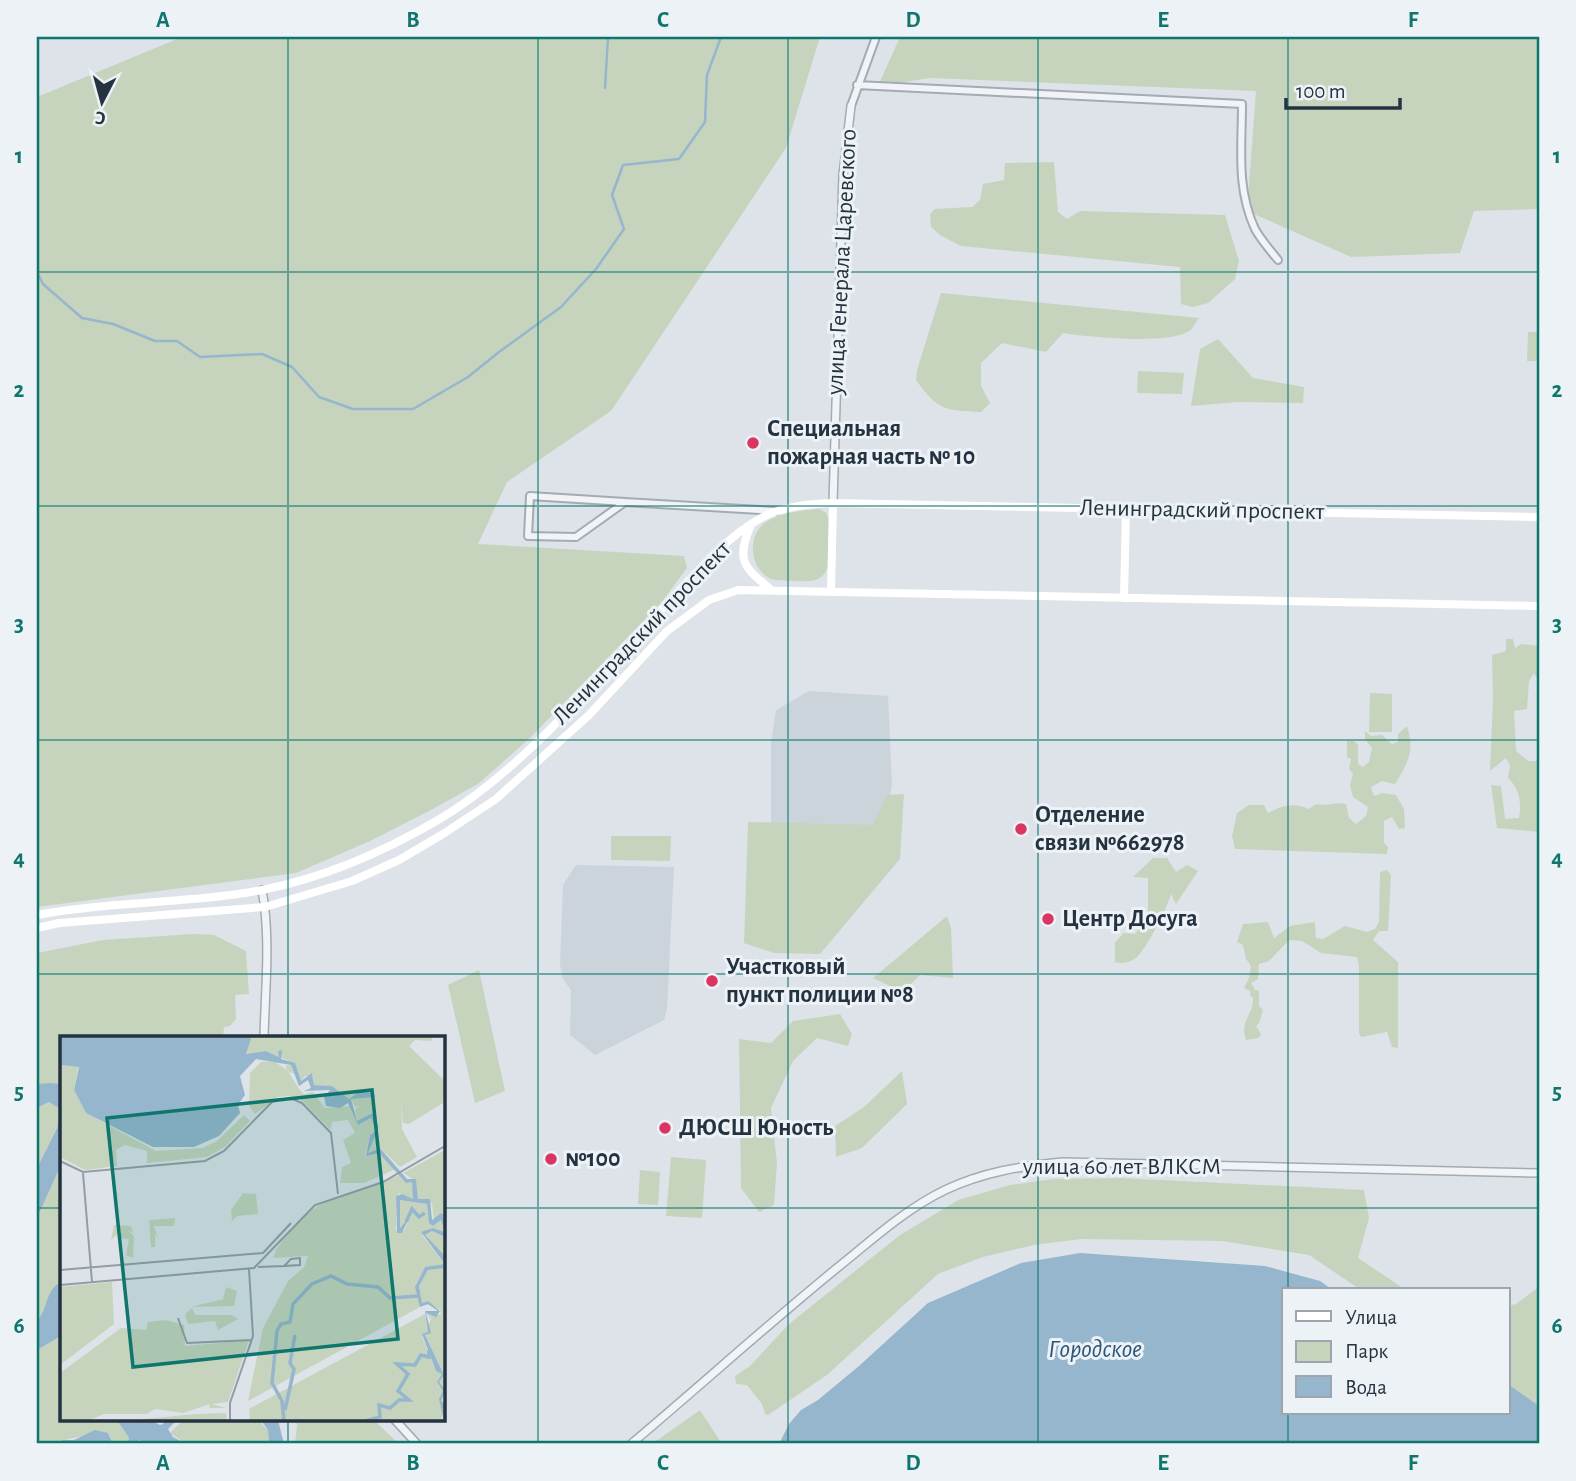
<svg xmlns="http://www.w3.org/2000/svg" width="1576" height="1481" font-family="'Alegreya Sans',sans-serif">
	<rect width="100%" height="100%" fill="#dee3e9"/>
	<path fill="#cbd3db" d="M809,691L888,696L892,784L879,865L771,834V743L776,710Z
		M576,865L674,867L667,1009L664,1020L595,1055L570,1035L571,990L563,979L560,965L563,885Z"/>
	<path fill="#c6d4be" d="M182,37H820L786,148L611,411L507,482L478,544L684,556L687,568L661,603L531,737L478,784L429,811L370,841L296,873L37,907V97Z
		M900,37H1539V209L1474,211L1460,253L1351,257L1247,211L1256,91L930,78L878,86Z
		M1054,162L1058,212L1067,219L1080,211L1225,215L1239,261L1235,279L1208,303L1193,307L1181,304L1180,267L961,246L940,235L931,227L930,215L934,209L972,207L980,200L983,184L1004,180L1005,163Z
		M941,293L1199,318C1196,321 1193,329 1189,331C1169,345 1088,337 1063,333L1046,352L1002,343L981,363V386L990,403L981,412C945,410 938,411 916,380L917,370Z
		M1528,332H1539V361H1527Z
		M1218,339L1253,378L1304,387L1303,403L1238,402L1191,406L1200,349Z
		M1138,371L1184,373L1182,394L1137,393Z
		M819,509L826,513L829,520L828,567C823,580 814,582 801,581C792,580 778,582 769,578C749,567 747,534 766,522C780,513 802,510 819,509Z
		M1506,639H1513L1515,648L1521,644L1539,646V682L1534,673L1529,681L1527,709L1514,711L1516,751L1528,761H1539V832L1497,828L1491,785L1501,786L1505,819L1519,818C1522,803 1519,788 1508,778L1510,766L1506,758L1490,771L1493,697L1492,655L1506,651Z
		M1370,693L1392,694V732H1369Z
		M1407,726C1415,751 1408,763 1395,784L1382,781L1371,787L1374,796L1382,793L1396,795L1404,809L1405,828L1399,829L1392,817L1384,821V843L1388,847L1387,854L1235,849L1232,836L1237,813L1249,805H1264L1268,813C1282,806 1293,802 1308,809L1317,804C1328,807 1335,801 1346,804L1349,818L1356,824L1366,816L1368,807L1353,797L1350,785L1353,774L1349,769L1351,759L1347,757V741H1354L1358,745V764L1363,767L1369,762L1372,748L1365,739V731L1371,736L1382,735L1392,744L1398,742V734Z
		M904,794L900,859L820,954L774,953L744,943L748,822L873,825L887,795Z
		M611,836H671L670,861L611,860Z
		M1153,858H1167L1176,872L1187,865L1198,871L1176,904L1171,894C1167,908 1146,950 1136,958C1129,963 1122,964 1115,962V942L1124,933L1135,934L1148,916V878L1133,877Z
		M1387,870L1391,875L1388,931H1379L1373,940L1398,962V1048L1392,1047L1387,1032L1361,1037L1359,1033V966L1357,957L1321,953L1302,941L1289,940L1269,961L1259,964L1258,979L1251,983L1255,990L1259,991V1006L1263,1010L1259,1023L1256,1026L1261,1034L1259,1038L1246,1040C1239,1020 1254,1015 1253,997L1250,996V991L1244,988L1249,978L1251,966L1246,959L1243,945L1237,942L1243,924L1268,922L1274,938L1290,926L1315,922L1316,938L1323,939L1345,926L1367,932L1375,929L1379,922L1380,872Z
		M947,916L951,928L953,978L920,975L903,992L873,978Z
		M193,934L214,935L246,951L249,994L235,995L236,1019L230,1026L224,1027L223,1038H61V1084H37V953L103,940Z
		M479,970L505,1091L475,1103L448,985Z
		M840,1014L852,1034L848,1046L817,1038L793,1061L771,1108L777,1163L774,1205L759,1212L741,1188L739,1039L771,1043L793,1021Z
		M902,1071L907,1104L862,1148L836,1157L835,1126L864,1107Z
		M49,1102L60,1109L57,1127L37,1168V1108Z
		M671,1157L706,1160L702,1218L666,1216Z
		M61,1165V1282C45,1290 48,1309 37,1321V1218Z
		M640,1170L660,1172L658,1205L638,1204Z
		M1121,1178L1364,1190L1369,1218L1358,1258L1406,1290H1361L1309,1255L1222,1241L1081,1239L1034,1245L983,1257L938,1274L827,1375L768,1415L765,1414L762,1404L747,1385L736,1384L735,1376L750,1366L789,1324L900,1235L958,1200L1010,1185L1053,1179Z
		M1539,1287V1406L1508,1384V1306L1516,1304Z
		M61,1336V1420H117L129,1438L127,1444H113L108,1433C94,1435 67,1437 56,1444L50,1442L37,1444V1350Z
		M700,1410L722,1444H652Z
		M183,1420H258L268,1430L269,1444H186L170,1433Z
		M295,1420H374L399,1444H295L297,1424Z"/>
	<path fill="#95b6cd" d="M50,1083L61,1084V1165L37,1218V1168L57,1128L60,1109L49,1102L37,1108V1084Z
		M1080,1253L1265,1266L1320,1281L1333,1290H1284V1413H1508V1384L1539,1406V1444H779L789,1424L801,1410L818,1400L859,1366L928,1303L1021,1263Z
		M61,1282V1336L37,1350V1321C48,1309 45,1290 61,1282Z
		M117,1420H150L160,1425L163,1424L165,1420H177L168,1429L173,1437L186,1444H147L139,1440L136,1444H127L129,1438Z
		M261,1420H278L284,1444H269L268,1430Z
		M95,1430L108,1433L113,1444H46L50,1442L56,1444L63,1440H74Z"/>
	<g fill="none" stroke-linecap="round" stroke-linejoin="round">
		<path stroke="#95b6cd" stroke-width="2.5" d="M605,88L608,37
			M37,272L43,284L82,318L113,324L155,341H177L200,357L262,354L292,367L319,397L353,409H413L468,377L499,352L561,307L596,269L624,229L612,195L623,165L679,159L705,122L707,75L721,37"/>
		<defs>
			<path id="minor" d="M857,85L1242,104C1242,147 1236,188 1255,229C1261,240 1270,250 1278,260
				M851,106L876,37
				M530,496L625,502L576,537L528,536Z
				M625,502L776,511"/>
			<path id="tertiary" d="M833,503L843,175L851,106
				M262,890C271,938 265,990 264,1038
				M395,1420L417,1444
				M631,1444C700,1386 767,1325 837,1268C872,1240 904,1210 945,1190C983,1172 1021,1166 1063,1162L1539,1173"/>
		</defs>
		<use href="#minor" stroke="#a3abb3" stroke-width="10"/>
		<use href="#tertiary" stroke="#a3abb3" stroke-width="10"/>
		<use href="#minor" stroke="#f1f3f7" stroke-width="6"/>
		<use href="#tertiary" stroke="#f1f3f7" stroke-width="7"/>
		<path stroke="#fff" stroke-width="8" d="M750,527C736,561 744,567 770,589
			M831,591L833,503
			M1124,598L1126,509
			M37,915C111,901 188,904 262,890C323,878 385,851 438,820C522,771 598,678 664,607C694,576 723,539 761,518C783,506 809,504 833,503L1539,517
			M37,928L59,923L265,907L352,881L399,860L443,834L496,799L589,715L667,631L709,600L738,590L1539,606"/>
	</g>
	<path fill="none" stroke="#0f766e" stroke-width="2" stroke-opacity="0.55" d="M288,37V1038M538,37V1444M788,37V1444M1038,37V1444M1288,37V1290M37,272H1539M37,506H1539M37,740H1539M37,974H1539M37,1208H61M443,1208H1539M1288,1413V1444M288,1420V1444"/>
	<g fill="#da3661" stroke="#edf2f6" stroke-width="2.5">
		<circle cx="753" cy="443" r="7"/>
		<circle cx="1021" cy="829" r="7"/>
		<circle cx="1048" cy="919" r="7"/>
		<circle cx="712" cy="981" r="7"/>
		<circle cx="665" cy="1128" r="7"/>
		<circle cx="551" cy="1159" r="7"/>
	</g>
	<g text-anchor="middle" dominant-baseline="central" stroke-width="6" stroke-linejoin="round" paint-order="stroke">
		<g font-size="24" fill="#253341" stroke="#edf2f6">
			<text transform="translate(842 262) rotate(-87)">улица Генерала Царевского</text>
			<text transform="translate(1202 510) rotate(1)">Ленинградский проспект</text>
			<text transform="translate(642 633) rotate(-46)">Ленинградский проспект</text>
			<text x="1122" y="1167">улица 60 лет ВЛКСМ</text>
		</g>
		<g font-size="24" font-weight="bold" fill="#253341" stroke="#edf2f6" text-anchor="start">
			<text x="767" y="429">Специальная<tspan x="767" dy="28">пожарная часть № 10</tspan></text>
			<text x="1035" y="815">Отделение<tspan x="1035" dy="28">связи №662978</tspan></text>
			<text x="1062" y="919">Центр Досуга</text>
			<text x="726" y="967">Участковый<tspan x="726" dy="28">пункт полиции №8</tspan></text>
			<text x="679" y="1128">ДЮСШ Юность</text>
			<text x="565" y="1159">№100</text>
		</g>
		<g font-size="26" font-style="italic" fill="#2c5779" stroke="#edf2f6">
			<text x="1095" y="1349">Городское</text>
		</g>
	</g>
	<g transform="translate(60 1036)">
		<rect width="385" height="385" fill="#dee3e9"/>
		<path d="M192,0H373L371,5L355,4L349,10L385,45L383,67L349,88L343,87L341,66L342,93L357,121L340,131L320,112L308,117L319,91L311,77L297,85L295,73L300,70L295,71L291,63L314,57L289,63L270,50L254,49L253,39L251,38L252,41L245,40L241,45L229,25L206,15L186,18ZM214,25L228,35L225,30L231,29L234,38L228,35L239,53L244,58L253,56L265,72L289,70L298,89L311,82L316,95L310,99L305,120L319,116L336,133L304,147H280L282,131L291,127L283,104L295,97L288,84L272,86L271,94L240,63L228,60L218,61L195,78L189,70L190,37L201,26ZM0,29L18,31L14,54L26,77L96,115L142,112L157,105L184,79L190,85L165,111L147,121L87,127V115L65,109L56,114L57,130L25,134L0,121ZM385,114V180L378,179L374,185L372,167L358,164L356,145L343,137ZM340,139L346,147L352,146L354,160L352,164L340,157L336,160V194L344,195L348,186L339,192L340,164L367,168L369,183L373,190L381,184L385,196L373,192L362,199L385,228L365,231L356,249L360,271L188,365L203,292L228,245L244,231L248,220L213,222L216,213L243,180L261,168ZM183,157L196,158L198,178L177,180L172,185L171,174ZM115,182L114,190H94L98,202L95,198V211H91L89,184ZM54,189L71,190L73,197L68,194L74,200L73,222L66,219L69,203L57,202L62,194L51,204ZM372,195L385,201V221L365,199ZM385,232V354L379,346L384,339L365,299L371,283L366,277L373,280L381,278L380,273L362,267L359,250L368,234ZM52,246L54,288L0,329V251ZM166,251L177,255L174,270L131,271L163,263ZM132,272L135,279H172L178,283L158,294L155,285L128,288L125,278ZM365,278L368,296L362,300L375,333L382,338L377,346L383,355L382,385H190L189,373ZM106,284L124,289L125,310L189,304L168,366L152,368L166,372H149L150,368L123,377L95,373L87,378H44L30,384L0,385V337L61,292L86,294L88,286ZM166,377L167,385H63L136,378Z" fill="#c6d4be"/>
		<path d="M0,0H192L186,18L206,15L219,21L218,15L222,14L221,23L235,27L241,45L252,37L254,49L272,50L289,63L299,56L314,57L315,61L291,63L297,85L312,77L319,91L308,117L320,112L347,143H356L358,163H370L372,184L381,177L385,180V201L372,195L365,199L384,219L385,221V232L368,234L359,250L362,267L368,265L380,275L376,281L366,277L371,297L365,299L384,339L379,346L385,354L381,365L385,368L384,385L379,363L383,355L377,346L382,338L376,335L362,298L368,296L365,275H378L368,268L360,271L355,251L365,231L385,228L361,196L373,192L385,196L381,184L373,190L369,187L367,168L340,164V192L349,182L342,197H337L336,160L342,158L353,163L352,146L346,147L319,117L306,120L310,99L316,95L311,82L298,89L288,67L280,72L266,70L264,61L270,54L244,55L251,52L248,44L239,50L231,29L196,23L180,40L185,59L178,69L180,77L159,100L134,111H93L26,77L14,54L19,31L0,29Z" fill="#95b6cd"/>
		<path fill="none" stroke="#95b6cd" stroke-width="3.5" d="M346,186L352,173L359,181L365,177M225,374L234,333L230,327L235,299M224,385L222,365L212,347L217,295L221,288L230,286L233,268L252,248L271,240L287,248L318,251L330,262L359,260M305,385L320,381L319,369L330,372L339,364H349L338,355L348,338L337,328L355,329L361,319L369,321V314"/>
		<path fill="none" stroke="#949da6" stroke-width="2" d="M0,125L23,136L145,125L164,115L212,66L230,62L242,67L271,97L278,158M23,137L32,246M240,222V229L224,230L231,223ZM198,231L224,230M0,234L203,217L231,187M0,249L194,232L255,169L323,146L385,110M118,282L127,307L192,304M170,385V367L193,300L189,233"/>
		<path fill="#0f766e" fill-opacity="0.15" stroke="#0f766e" stroke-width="3.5" d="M312,54L338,303L73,331L47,82Z"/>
		<rect width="385" height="385" fill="none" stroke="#253341" stroke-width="3.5"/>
	</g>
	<rect width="1576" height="1481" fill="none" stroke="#edf2f6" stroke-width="77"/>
	<rect x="1282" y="1288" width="228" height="126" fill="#edf2f6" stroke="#9da6ae" stroke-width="2"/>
	<rect x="1296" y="1311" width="35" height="10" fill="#ffffff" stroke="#9da6ae" stroke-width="2"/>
	<text x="1345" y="1324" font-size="21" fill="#253341">Улица</text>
	<rect x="1296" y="1341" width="35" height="21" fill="#c6d4be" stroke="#9da6ae" stroke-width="2"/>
	<text x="1345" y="1358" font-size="21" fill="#253341">Парк</text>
	<rect x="1296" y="1376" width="35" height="21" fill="#95b6cd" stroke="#9da6ae" stroke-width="2"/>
	<text x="1345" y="1394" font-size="21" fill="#253341">Вода</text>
	<g transform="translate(102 102) rotate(186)" stroke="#edf2f6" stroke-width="5" paint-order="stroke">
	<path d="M0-5L12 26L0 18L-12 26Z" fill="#253341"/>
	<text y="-10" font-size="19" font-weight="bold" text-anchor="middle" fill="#253341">С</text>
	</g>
	<path d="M1286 98v10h114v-10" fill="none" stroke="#253341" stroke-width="3.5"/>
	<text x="1296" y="98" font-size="21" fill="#253341" stroke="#edf2f6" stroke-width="5" paint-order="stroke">100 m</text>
	<rect x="38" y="38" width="1500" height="1404" fill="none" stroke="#0f766e" stroke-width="2.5"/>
	<g font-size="23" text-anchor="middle" font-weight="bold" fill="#0f766e">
		<text x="163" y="27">A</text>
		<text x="413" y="27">B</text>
		<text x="663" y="27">C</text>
		<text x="913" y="27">D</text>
		<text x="1163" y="27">E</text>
		<text x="1413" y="27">F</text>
		<text x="19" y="163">1</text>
		<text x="1557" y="163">1</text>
		<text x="19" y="397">2</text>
		<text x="1557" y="397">2</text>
		<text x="19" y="631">3</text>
		<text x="1557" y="631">3</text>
		<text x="19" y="865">4</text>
		<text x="1557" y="865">4</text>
		<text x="19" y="1099">5</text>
		<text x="1557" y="1099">5</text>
		<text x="19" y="1333">6</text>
		<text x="1557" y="1333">6</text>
		<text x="163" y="1470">A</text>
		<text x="413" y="1470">B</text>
		<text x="663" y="1470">C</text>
		<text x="913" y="1470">D</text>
		<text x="1163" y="1470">E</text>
		<text x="1413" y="1470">F</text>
	</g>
</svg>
